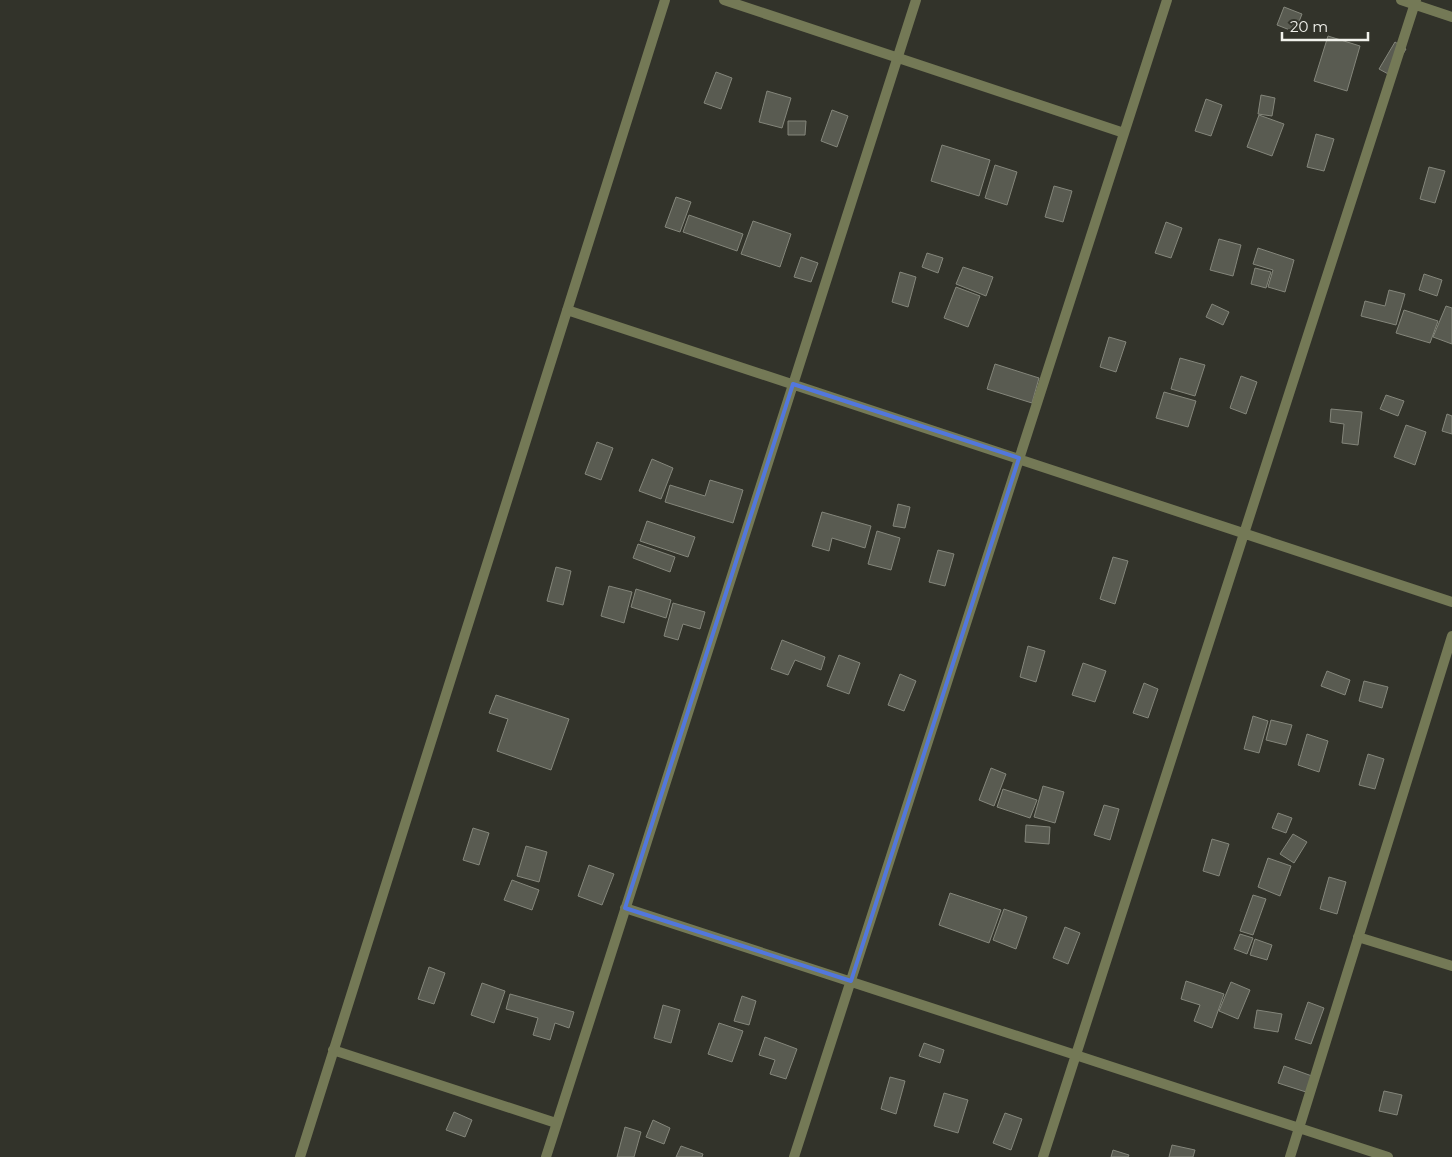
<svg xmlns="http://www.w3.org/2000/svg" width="1452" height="1157" font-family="Montserrat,sans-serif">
	<rect width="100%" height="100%" fill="#32332a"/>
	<path fill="#595b51" stroke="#84867b" d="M1284,7L1302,14L1295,32L1277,25Z
		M1328,36L1360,46L1347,91L1314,81Z
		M1395,42L1406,49L1390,75L1379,69Z
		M716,72L732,78L721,109L704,103Z
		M767,91L791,98L782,128L759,122Z
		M1261,95L1275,98L1272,116L1258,114Z
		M1206,99L1222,105L1211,136L1195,131Z
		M832,110L848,116L837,147L821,141Z
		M1259,115L1284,124L1272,156L1247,147Z
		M788,121H806L805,135H788Z
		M1316,134L1334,139L1324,171L1307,167Z
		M942,145L990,160L979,196L931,181Z
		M995,165L1017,172L1007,205L985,198Z
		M1429,167L1445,171L1435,203L1420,199Z
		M1054,186L1072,191L1063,222L1045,217Z
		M676,197L691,202L680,232L665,227Z
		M689,215L743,234L737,251L683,232Z
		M753,221L791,234L780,267L741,254Z
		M1166,222L1182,228L1171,258L1155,253Z
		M1219,239L1241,245L1233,276L1210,270Z
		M1258,248L1294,260L1285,292L1268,287L1273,270L1253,264Z
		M927,253L943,258L938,273L922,267Z
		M801,257L818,263L811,282L794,277Z
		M963,267L993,277L986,296L956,284Z
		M1255,268L1271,272L1266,288L1251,284Z
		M900,272L916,277L908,307L892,302Z
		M1424,274L1442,280L1437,296L1419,290Z
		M956,287L980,296L968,327L944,318Z
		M1389,290L1405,294L1396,325L1361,316L1365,301L1385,306Z
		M1212,304L1229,312L1223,325L1206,317Z
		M1446,306L1452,308V344L1433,337Z
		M1404,310L1438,321L1430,343L1396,333Z
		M1109,337L1126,342L1116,372L1100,367Z
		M1180,358L1205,365L1195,396L1171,389Z
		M995,364L1039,378L1032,403L987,389Z
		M1241,376L1257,382L1246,414L1230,408Z
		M1164,392L1196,401L1188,427L1156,418Z
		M1386,395L1404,401L1398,416L1380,409Z
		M1331,409L1362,412L1358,445L1342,443L1344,424L1330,422Z
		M1447,414L1452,416V434L1442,431Z
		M1406,425L1426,432L1415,465L1394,457Z
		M597,442L613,448L601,480L585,474Z
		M652,459L673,468L661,499L639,491Z
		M710,480L743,490L733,523L665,502L670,485L705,496Z
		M898,504L910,507L905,528L893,526Z
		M822,512L871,526L865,548L832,538L829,551L812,546Z
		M647,521L695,537L688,557L640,541Z
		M877,531L900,538L891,570L868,564Z
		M638,544L675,557L670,572L633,558Z
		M938,550L954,554L945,586L929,582Z
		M1113,557L1128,561L1115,604L1100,599Z
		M556,567L571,571L563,605L547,601Z
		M609,586L632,592L624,623L601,616Z
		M636,589L671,600L666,618L631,607Z
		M673,603L705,612L700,629L683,624L678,640L664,636Z
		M782,640L825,657L821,670L795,660L788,675L771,669Z
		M1028,646L1045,651L1036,682L1020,677Z
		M839,655L860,663L849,694L827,686Z
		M1083,663L1106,671L1095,702L1072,695Z
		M1327,671L1350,680L1345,695L1321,686Z
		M900,674L916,681L904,711L888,705Z
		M1364,681L1388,687L1382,708L1359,701Z
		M1144,683L1158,689L1148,718L1133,713Z
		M496,695L569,719L551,770L497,751L508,719L489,713Z
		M1253,716L1268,721L1259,753L1244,749Z
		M1271,720L1292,725L1286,745L1266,740Z
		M1307,734L1328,741L1319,772L1298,765Z
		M1368,754L1384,759L1375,789L1359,785Z
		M991,768L1006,774L994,806L979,800Z
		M1043,786L1064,792L1055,823L1034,817Z
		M1003,789L1037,800L1030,818L997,807Z
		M1104,805L1119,809L1110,840L1094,835Z
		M1278,813L1292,818L1286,833L1272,828Z
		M1026,825L1050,827L1049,844L1025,842Z
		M473,828L489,833L479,865L463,860Z
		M1293,834L1307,842L1294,863L1280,854Z
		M1212,839L1229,844L1219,876L1203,871Z
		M526,846L547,852L539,882L517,876Z
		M1268,858L1291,866L1280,896L1258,887Z
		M589,865L614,874L602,905L578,896Z
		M1329,877L1346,882L1337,914L1320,909Z
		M512,880L539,890L532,910L504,900Z
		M950,893L1001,910L989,943L939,925Z
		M1253,895L1266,899L1253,935L1240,931Z
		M1004,909L1027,917L1016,949L993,940Z
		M1065,927L1080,933L1068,964L1053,958Z
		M1240,934L1253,938L1247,954L1234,949Z
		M1255,939L1272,945L1267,960L1250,955Z
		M429,967L445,973L434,1004L418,999Z
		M1186,981L1224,994L1212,1028L1194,1021L1200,1005L1181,999Z
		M1231,982L1250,990L1238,1019L1219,1011Z
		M482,983L505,991L494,1023L471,1015Z
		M510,994L574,1012L569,1028L555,1023L550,1040L533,1035L538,1018L506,1009Z
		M742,996L756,1001L749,1025L734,1021Z
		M1308,1002L1324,1008L1311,1044L1295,1039Z
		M663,1005L680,1010L671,1043L654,1038Z
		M1257,1010L1282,1014L1278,1032L1254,1028Z
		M719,1023L743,1031L732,1062L708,1054Z
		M765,1037L797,1049L786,1079L770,1074L775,1060L759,1055Z
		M924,1043L944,1050L940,1063L919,1056Z
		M1284,1066L1312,1076L1306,1092L1278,1083Z
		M890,1077L905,1081L896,1114L881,1109Z
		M1384,1091L1402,1095L1397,1115L1379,1111Z
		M944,1093L968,1100L958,1133L934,1126Z
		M454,1112L472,1120L465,1137L446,1130Z
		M1005,1113L1022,1119L1011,1150L993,1143Z
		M653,1120L670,1128L664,1144L646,1137Z
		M625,1127L641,1132L634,1157H617Z
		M1172,1145L1195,1150L1193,1157H1169Z
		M681,1146L703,1154L702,1157H676Z
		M1113,1150L1129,1155L1128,1157H1111Z"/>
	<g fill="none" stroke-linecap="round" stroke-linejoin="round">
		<path stroke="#747956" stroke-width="10" d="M724,0L1124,133
			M1401,0L1452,17
			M567,310L1452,602
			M625,908L1388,1157
			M1358,937L1452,966
			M333,1050L556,1123
			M300,1157L665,0
			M546,1157L916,0
			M794,1157L1167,0
			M1043,1157L1416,0
			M1290,1157L1452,636"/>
	</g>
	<path fill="none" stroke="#5277dd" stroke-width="4" stroke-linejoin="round" d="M793,384L1019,458L851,981L625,908Z"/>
	<path d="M1282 32v8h86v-8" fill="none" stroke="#f1f2ec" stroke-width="2.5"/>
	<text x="1290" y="32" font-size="15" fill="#f1f2ec" stroke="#32332a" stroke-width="4" paint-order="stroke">20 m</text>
</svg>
